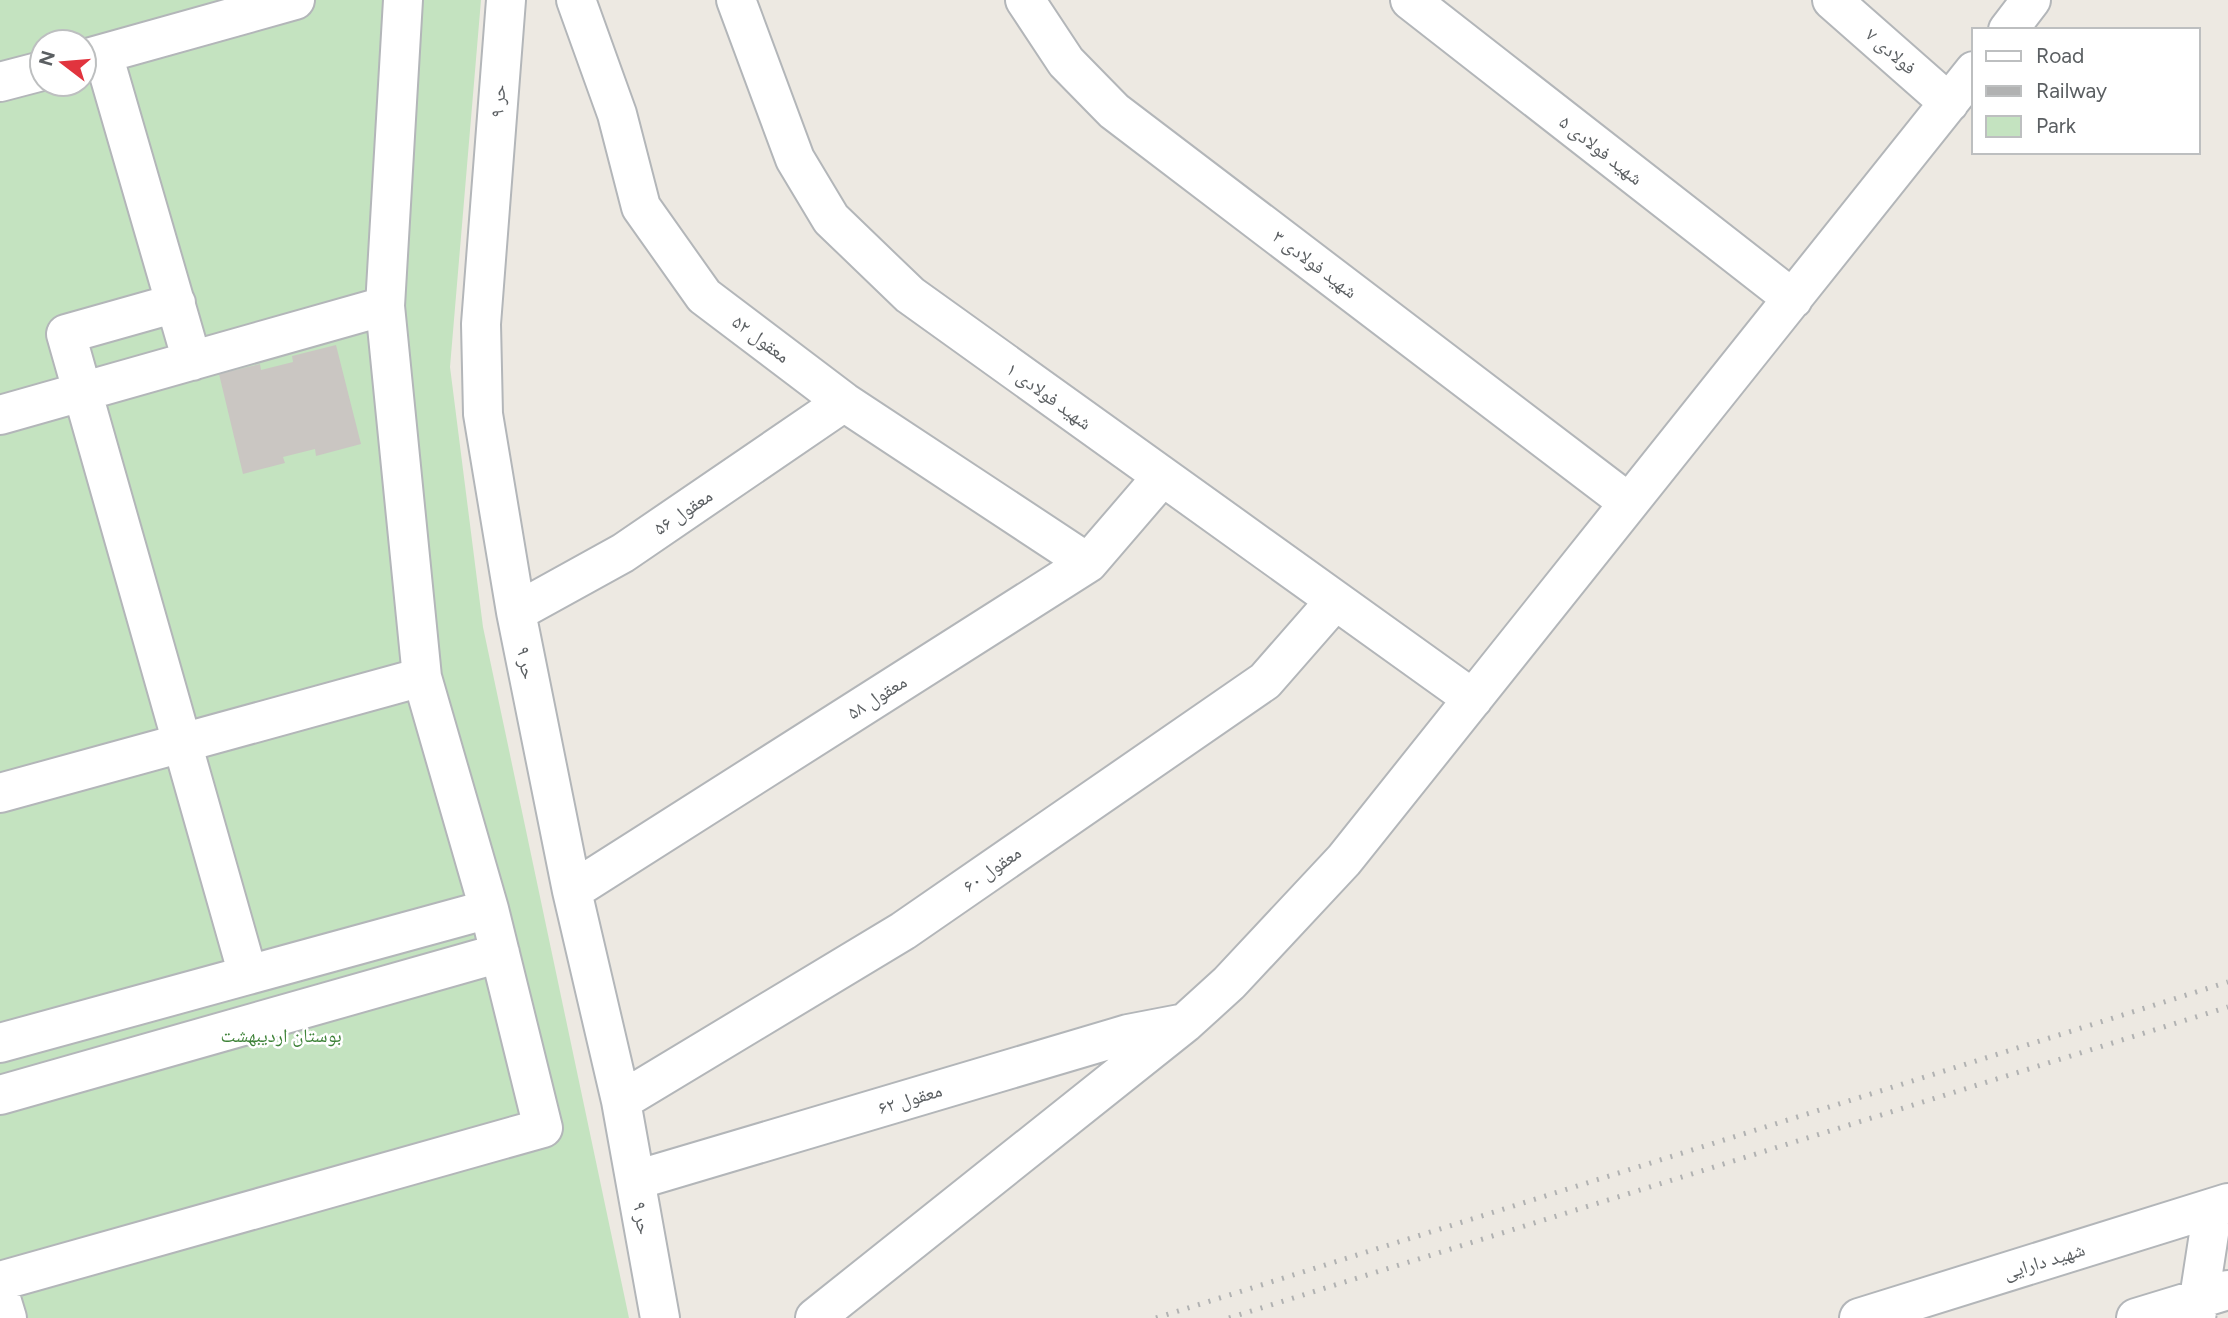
<svg xmlns="http://www.w3.org/2000/svg" width="2228" height="1318" font-family="Figtree,'Noto Naskh Arabic',sans-serif">
	<rect width="100%" height="100%" fill="#ede9e2"/>
	<path fill="#c4e3c0" fill-rule="evenodd" d="M0,0H481L450,367L483,627L629,1318H0ZM42,42H84V84H42Z"/>
	<path fill="#cac6c2" d="M336,345L361,444L316,456L315,449L283,457L285,463L243,474L219,374L260,364L261,370L293,362L292,356Z"/>
	<g fill="none" stroke-linecap="round" stroke-linejoin="round">
		<defs>
			<path id="minor" d="M506,0L481,324L483,414L516,612L572,891L621,1101L660,1318
				M576,0L617,114L641,207L704,296L844,402L1088,563
				M736,0L795,159L831,219L910,295L1473,699
				M1025,0L1066,62L1114,111L1629,503
				M1410,0L1793,299
				M1832,0L1949,103
				M2008,30L2031,0
				M103,54L192,361
				M84,59L295,0
				M0,82L42,71
				M176,303L66,334L248,975
				M0,415L385,306
				M516,612L623,553L844,402
				M0,793L422,677
				M572,891L1088,563L1162,477
				M0,1043L489,909
				M0,1095L500,953
				M621,1101L903,931L1265,681L1335,601
				M636,1180L1128,1034L1180,1024
				M0,1281L543,1128L489,909L422,677L385,306L403,0
				M0,1295L7,1318
				M815,1318L1185,1023L1229,983L1344,860L1974,71
				M1859,1318L2228,1203
				M2136,1318L2228,1290
				M2196,1318L2213,1208"/>
		</defs>
		<use href="#minor" stroke="#b3b6b9" stroke-width="42"/>
		<use href="#minor" stroke="#fff" stroke-width="38"/>
		<path stroke="#b1b2b2" stroke-width="5" stroke-dasharray="2 9" stroke-linecap="butt" d="M1156,1318L2228,982
			M1229,1318L2228,1007"/>
	</g>
	<g text-anchor="middle" dominant-baseline="central" stroke-width="5" stroke-linejoin="round" paint-order="stroke">
		<g font-size="19" fill="#5b5f62" stroke="#fff">
			<text transform="translate(1891 51) rotate(41)">فولادی ۷</text>
			<text transform="translate(498 101) rotate(-86)">حر ۹</text>
			<text transform="translate(1601 150) rotate(38)">شهید فولادی ۵</text>
			<text transform="translate(1315 264) rotate(37)">شهید فولادی ۳</text>
			<text transform="translate(761 339) rotate(37)">معقول ۵۲</text>
			<text transform="translate(1049 396) rotate(36)">شهید فولادی ۱</text>
			<text transform="translate(683 512) rotate(-34)">معقول ۵۶</text>
			<text transform="translate(526 663) rotate(79)">حر ۹</text>
			<text transform="translate(877 697) rotate(-32)">معقول ۵۸</text>
			<text transform="translate(992 869) rotate(-35)">معقول ۶۰</text>
			<text transform="translate(910 1099) rotate(-17)">معقول ۶۲</text>
			<text transform="translate(642 1218) rotate(80)">حر ۹</text>
			<text transform="translate(2044 1261) rotate(-17)">شهید دارایی</text>
		</g>
		<g font-size="19" fill="#3f8339" stroke="#fff">
			<text x="281" y="1035">بوستان اردیبهشت</text>
		</g>
	</g>
	<rect x="1972" y="28" width="228" height="126" fill="#ffffff" stroke="#bdbfc0" stroke-width="2"/>
	<rect x="1986" y="51" width="35" height="10" fill="#ffffff" stroke="#bdbfc0" stroke-width="2"/>
	<text x="2036" y="63" font-size="21" fill="#5b5f62">Road</text>
	<rect x="1986" y="86" width="35" height="10" fill="#b1b2b2" stroke="#bdbfc0" stroke-width="2"/>
	<text x="2036" y="98" font-size="21" fill="#5b5f62">Railway</text>
	<rect x="1986" y="116" width="35" height="21" fill="#c4e3c0" stroke="#bdbfc0" stroke-width="2"/>
	<text x="2036" y="133" font-size="21" fill="#5b5f62">Park</text>
	<g transform="translate(63 63) rotate(286)"><circle r="33" fill="#ffffff" stroke="#bdbfc0" stroke-width="2"/>
	<path d="M0-5L12 26L0 18L-12 26Z" fill="#e1343e"/>
	<text y="-10" font-size="19" font-weight="bold" text-anchor="middle" fill="#5b5f62">N</text>
	</g>
</svg>
